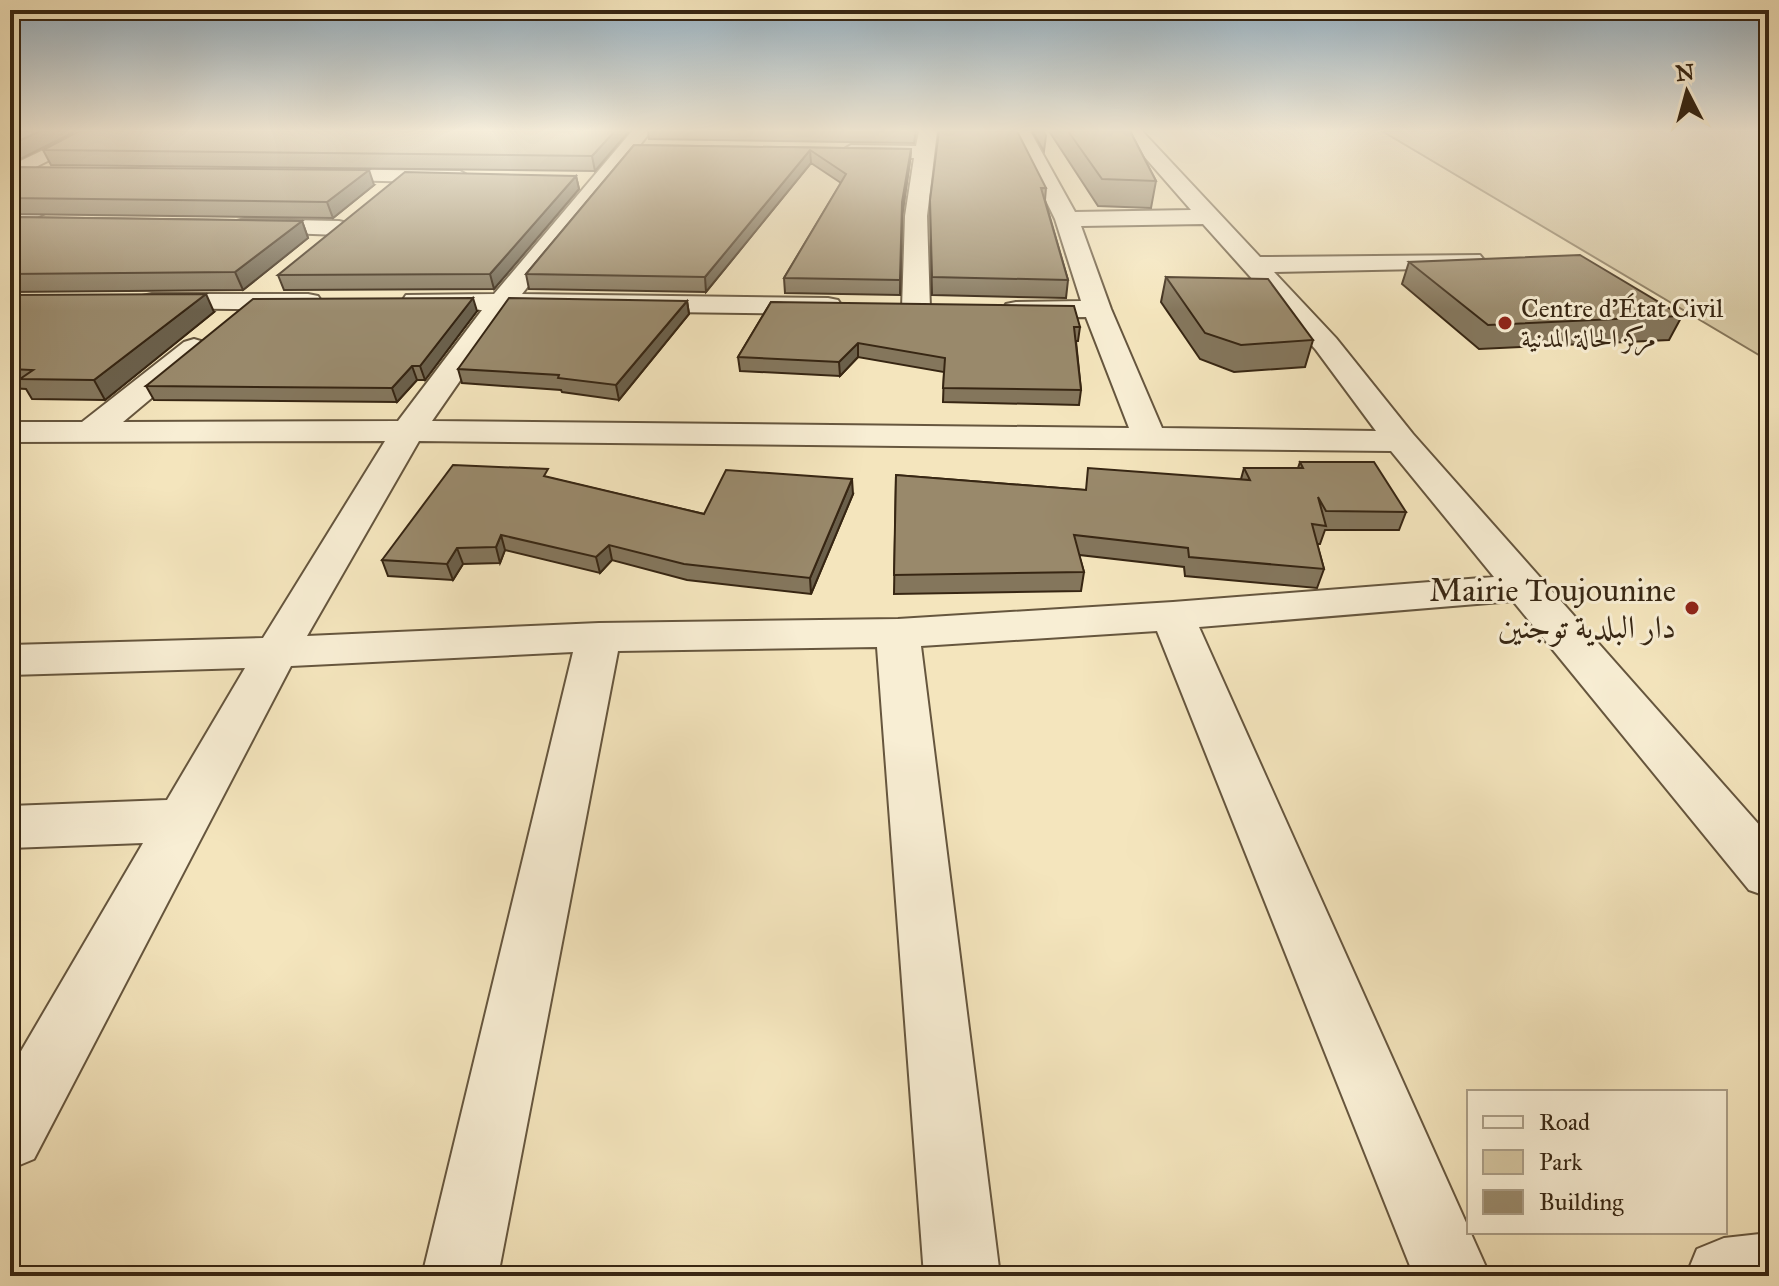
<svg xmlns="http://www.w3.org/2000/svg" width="1779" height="1286" font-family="'IM FELL Great Primer',Amiri,serif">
	<rect width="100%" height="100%" fill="#f4e5bd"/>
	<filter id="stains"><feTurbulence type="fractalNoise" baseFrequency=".0025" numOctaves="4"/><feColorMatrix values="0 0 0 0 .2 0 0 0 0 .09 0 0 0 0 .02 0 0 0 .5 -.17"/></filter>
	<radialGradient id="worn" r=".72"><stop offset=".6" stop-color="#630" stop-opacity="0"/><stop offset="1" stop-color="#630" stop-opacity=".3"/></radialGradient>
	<path fill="#d4c5a0" stroke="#86765a" stroke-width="2" d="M1382,131H1769V361Z"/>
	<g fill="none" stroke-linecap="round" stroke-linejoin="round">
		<defs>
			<path id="minor" d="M83,131H107L10,180V166Z
				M632,131H651L522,294L828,298L838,300L842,306L838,312L828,314L509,310L432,421L1129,428L1086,317L1016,318L1006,316L1002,310L1006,304L1016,302L1081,301L1055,219L1012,131H1030L1075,212L1191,210L1122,131H1142L1260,257L1480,255L1484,260L1480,265L1471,268L1274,272L1336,338L1413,434L1769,836V897L1749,890L1513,601L1199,627L1490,1276H1414L1157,631L921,646L1000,1276H924L877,647L618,651L498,1276H422L573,652L291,666L34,1159L10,1169V1070L143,843L10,848V806L167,800L245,668L10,675V645L263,638L385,441L10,442V422H82L184,342L194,339L204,342L209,348L204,354L123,422L398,421L482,310L416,309L406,307L402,301L406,295L494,294ZM1203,224L1316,350L1376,431L1162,428L1111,309L1081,226ZM419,441L1391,451L1494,577L1173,602L898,619L599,623L307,636Z
				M919,131H937L927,216L930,308L926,314L916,316L906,314L902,308L905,216L914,158L851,157L841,151L851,145L916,146Z
				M312,169L460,171L470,177L460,183L305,179L302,175L305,171Z
				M83,180L91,181L94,186L91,191L10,230V214Z
				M245,219L339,221L347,223L351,228L347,233L339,235L237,231L233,226L237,221Z
				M152,294H308L318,296L322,302L318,308L308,310L142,308L138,302L142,296Z
				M1769,1233V1276H1686L1697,1249L1724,1238Z"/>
		</defs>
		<use href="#minor" stroke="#66563e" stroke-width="4"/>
		<use href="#minor" fill="#f8eed4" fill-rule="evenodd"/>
	</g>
	<path fill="#84765c" stroke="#372613" stroke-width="2" d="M79,131H629L595,171L51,165L43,150Z
		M648,131H916L914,143L649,139Z
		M1032,131H1044L1046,136L1044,151Z
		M1049,131H1130L1156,181L1151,208L1098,206Z
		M634,145L911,149L910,161L902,216L900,295L785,293L784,278L841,183L811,163L706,292L529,289L526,274Z
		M10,167L374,185L333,218L10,214Z
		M576,176L579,189L494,289L284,290L278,275Z
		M1046,188L1045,200L1068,280L1066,298L932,295L930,200Z
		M10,217L302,221L308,238L243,290L10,292Z
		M1409,262L1682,316L1669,340L1479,349L1402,284Z
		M1166,277L1313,340L1305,367L1234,372L1200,359L1161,302Z
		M10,295L214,312L105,400L32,399L26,389L10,388Z
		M687,301L689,314L619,400L562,392L561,390L462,383L458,369Z
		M771,302L1080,327L1078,341H1076L1081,390L1079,405L943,402L944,372L858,357L840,376L740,371L738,357Z
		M477,311L425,380H417L397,402L154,400L146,386Z
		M1300,462L1406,512L1399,530H1325L1320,544H1317L1324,569L1317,588L1185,576L1184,567L1079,555L1084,572L1081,591L894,594L896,475L1085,490L1241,479L1244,468H1298Z
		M550,478L704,514L853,494L811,594L687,580L612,560L600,573L505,550L500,563L463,564L453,580L388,576L382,560Z"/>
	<path fill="#6b604b" stroke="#372613" stroke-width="2" d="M40,131H76L12,163L10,165V145Z
		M615,131H629L595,171L592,156Z
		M911,149L910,161L902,216L900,295L902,202Z
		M810,150L811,163L706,292L705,277Z
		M369,170L374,185L333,218L327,202Z
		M576,176L579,189L494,289L490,274Z
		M302,221L308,238L243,290L235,272Z
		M206,294L214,312L105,400L94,380Z
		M473,298L477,311L425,380L420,366Z
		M687,301L689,314L619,400L616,385Z
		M858,343V357L840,376L839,362Z
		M412,366L417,380L397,402L392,388Z
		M852,479L853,494L811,594L810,578Z
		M501,535L505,550L500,563L496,547Z
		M609,545L612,560L600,573L596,557Z
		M457,548L463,564L453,580L447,564Z"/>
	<path fill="#99896b" stroke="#372613" stroke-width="2" d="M10,131H40L10,145Z
		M79,131H615L592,156L43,150Z
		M939,131H1017L1046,188H1041L1068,280L932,277L930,200Z
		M1068,131H1130L1156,181L1102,179Z
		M634,145L911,149L902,202L900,280L784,278L846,174L810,150L705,277L526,274Z
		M10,167L369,170L327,202L10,198Z
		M405,172L576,176L490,274L278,275Z
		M10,217L302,221L235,272L10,274Z
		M1580,255L1682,316L1488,325L1409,262Z
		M1166,277L1268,279L1313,340L1241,345L1205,333Z
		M206,294L94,380L20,379L33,370L10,369V295Z
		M473,298L420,366H412L392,388L146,386L253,299Z
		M509,298L687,301L616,385L558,378L559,375L458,369Z
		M771,302L1074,306L1080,327H1074L1081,390L943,388L945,358L858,343L839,362L738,357Z
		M1300,462H1374L1406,512L1326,511L1318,497L1326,526L1312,524L1324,569L1189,557L1188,548L1074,535L1084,572L894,575L896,475L1086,490L1088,468L1250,480L1244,468H1303Z
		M453,465L548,469L544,476L704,514L726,470L852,479L810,578L684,564L609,545L596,557L501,535L496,547L457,548L447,564L382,560Z"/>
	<linearGradient id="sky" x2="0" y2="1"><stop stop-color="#93aec0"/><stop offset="0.42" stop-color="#faf3e1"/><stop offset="1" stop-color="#faf3e1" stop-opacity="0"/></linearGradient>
	<rect width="1779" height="311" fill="url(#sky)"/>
	<g fill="#8f2418" stroke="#f8eed4" stroke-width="3">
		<circle cx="1505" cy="323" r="8"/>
		<circle cx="1692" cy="608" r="8"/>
	</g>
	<g text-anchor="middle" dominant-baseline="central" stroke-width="6" stroke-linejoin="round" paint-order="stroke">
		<g font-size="26" fill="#372613" stroke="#f8eed4" text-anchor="start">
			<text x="1521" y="308">Centre d'État Civil<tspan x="1521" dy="30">مركز الحالة المدنية</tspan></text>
		</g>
		<g font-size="32" fill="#372613" stroke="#f8eed4" text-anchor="end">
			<text x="1676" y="590">Mairie Toujounine<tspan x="1676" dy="37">دار البلدية توجنين</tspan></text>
		</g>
	</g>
	<rect width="1779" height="1286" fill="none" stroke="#f4e5bd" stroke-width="40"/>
	<rect x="12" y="12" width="1755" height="1262" fill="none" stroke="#372613" stroke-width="4"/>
	<rect x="20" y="20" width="1739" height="1246" fill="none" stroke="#372613" stroke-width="2"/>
	<rect x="1467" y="1090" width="260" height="144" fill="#f8eed4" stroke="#ab9e87" stroke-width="2"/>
	<rect x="1483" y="1116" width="40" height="12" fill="#f8eed4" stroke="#ab9e87" stroke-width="2"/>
	<text x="1539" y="1130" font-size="24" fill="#372613">Road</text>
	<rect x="1483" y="1150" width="40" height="24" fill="#d4c5a0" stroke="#ab9e87" stroke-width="2"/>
	<text x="1539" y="1170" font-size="24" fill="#372613">Park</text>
	<rect x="1483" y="1190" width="40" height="24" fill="#99896b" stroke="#ab9e87" stroke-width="2"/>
	<text x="1539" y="1210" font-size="24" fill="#372613">Building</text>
	<g transform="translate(1687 92) rotate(354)" stroke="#f8eed4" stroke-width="6" paint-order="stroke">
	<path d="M0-6L14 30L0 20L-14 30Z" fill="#372613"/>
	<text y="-12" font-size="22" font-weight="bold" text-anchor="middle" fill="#372613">N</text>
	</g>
	<rect width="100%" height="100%" filter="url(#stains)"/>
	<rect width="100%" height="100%" fill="url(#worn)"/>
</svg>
